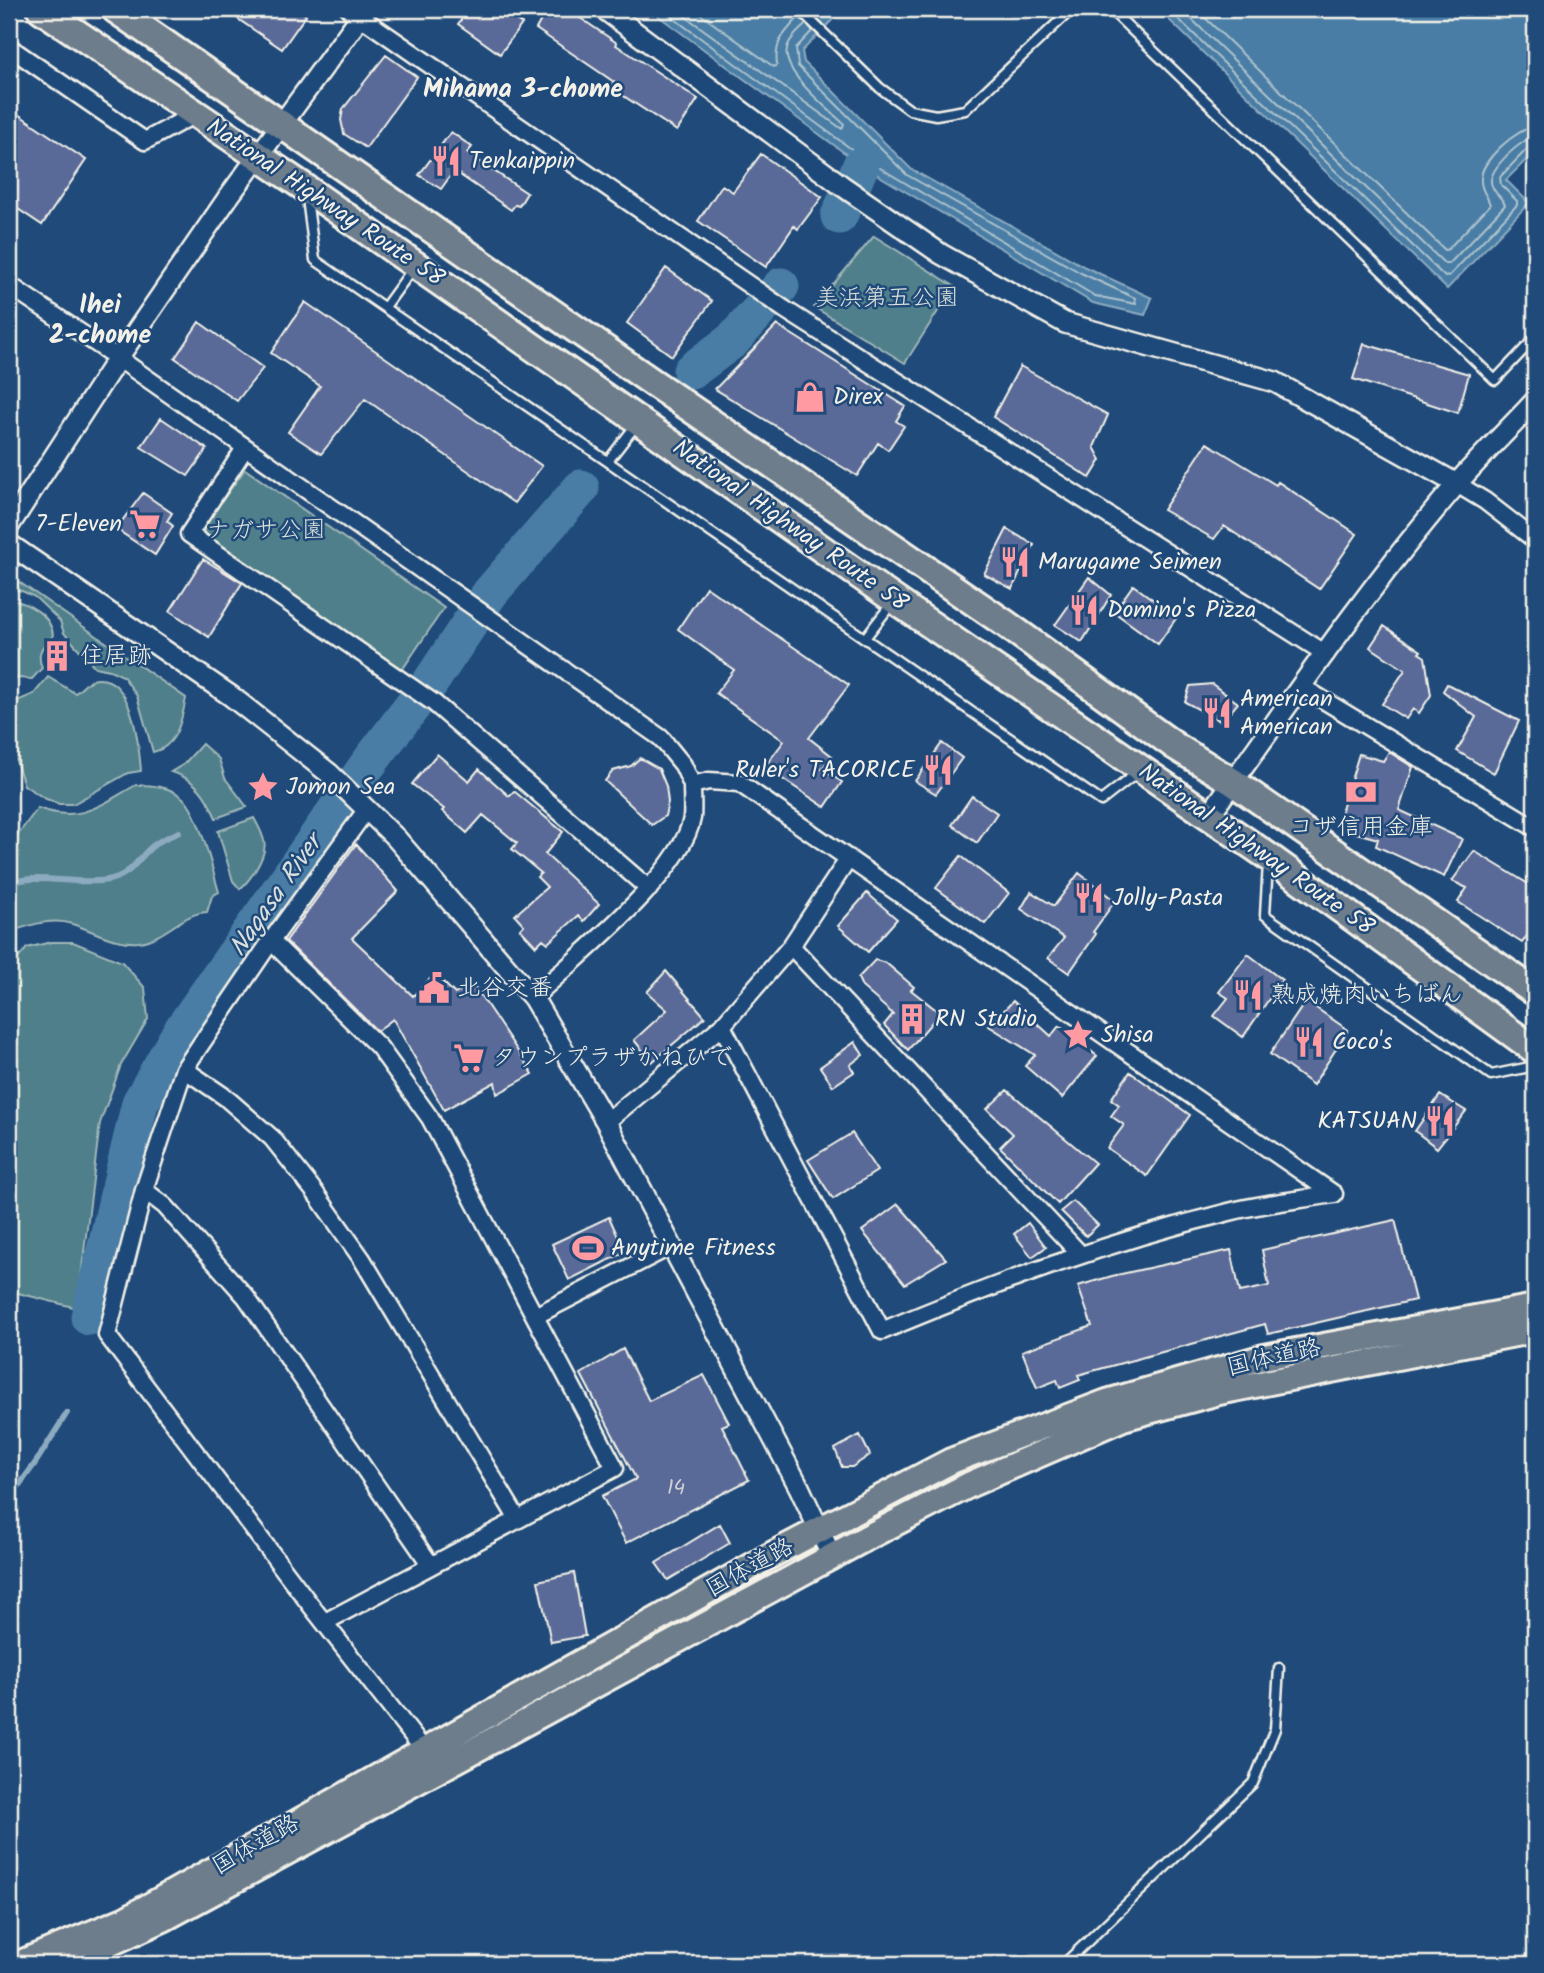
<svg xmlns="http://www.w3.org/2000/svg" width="1544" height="1973" font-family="Kalam,'Klee One',sans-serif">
	<rect width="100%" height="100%" fill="#1f4a7a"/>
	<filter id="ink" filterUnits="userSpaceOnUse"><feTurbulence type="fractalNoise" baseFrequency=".0143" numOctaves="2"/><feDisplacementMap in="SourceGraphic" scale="14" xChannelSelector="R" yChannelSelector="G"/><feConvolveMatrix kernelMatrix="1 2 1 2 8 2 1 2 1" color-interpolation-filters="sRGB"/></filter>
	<g filter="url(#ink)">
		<path fill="#4f7f8a" stroke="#a2b8b9" stroke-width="2" d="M874,236L954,286L905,363L814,307Z
			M245,469L444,608L402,670L206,536L204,526Z
			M9,575L186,698C182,719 177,747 153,752L137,696L123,676L110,670L95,667L64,633L60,621L35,597L22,591L9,589Z
			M9,599C28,603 52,615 53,636C42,646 36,653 42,668L32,679L18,678L11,682L9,692Z
			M48,677L75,693C81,690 86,682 92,680C133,670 139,747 141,771L128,773L73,804H59L44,798L24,785L9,740V711L17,701L34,694Z
			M202,744L219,759L225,778L247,807L216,818C206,795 196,779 171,772L184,764Z
			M136,785C152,785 170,786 183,798C200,814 212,869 219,892L212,896L207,912C182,913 165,939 139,942C113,944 95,931 72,924C52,917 28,926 9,932V846L38,808C81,824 100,805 136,785Z
			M254,818C267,841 269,848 255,871C250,878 247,883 240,889L233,881L218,831Z
			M51,942H73L122,962L145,988L148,1019L121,1065L100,1123L77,1308L14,1292L9,1293V969L27,948Z"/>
		<path fill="#487da5" stroke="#8dabc0" stroke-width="2" d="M649,9H843L802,51L804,62L911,169L1085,267L1152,298L1145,315L1093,303L861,165Z
			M1158,9H1535V151L1506,180L1529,203L1447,289Z"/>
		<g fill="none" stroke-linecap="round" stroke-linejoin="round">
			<path stroke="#afc3cd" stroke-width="2" d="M661,9L865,159L1095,296L1136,304L1135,298L1081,273L907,175L798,66L796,48L813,30
				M675,9L842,129L844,124C828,108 777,70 788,45C791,37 800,30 806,24
				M693,9L774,67L777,65C774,42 784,33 799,17
				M1168,9L1445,277L1449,276L1517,205V201L1501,185L1500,177L1528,148L1535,146
				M1181,9L1445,264H1449L1505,205C1502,197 1492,192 1491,182C1490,168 1522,138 1535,137
				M1196,9L1445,250L1448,249L1490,205C1488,196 1480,190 1481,179C1481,160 1517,128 1535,127"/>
			<path stroke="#8dabc0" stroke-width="6" d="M9,885C27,871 85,887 112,879C133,874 139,856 154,845C161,839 171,836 179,832
				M9,1499L36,1462L67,1413"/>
			<path stroke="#487da5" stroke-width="37" d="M839,216L861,165
				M691,371L733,340L781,286
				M89,1317L140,1103L181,1031L366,767L430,683L490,593L581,488"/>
		</g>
		<path fill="#5a6a98" stroke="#f4f1e8" stroke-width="2" d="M223,9H296L306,15L282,49Z
			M469,9H500L522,24L500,54L458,24Z
			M547,9H567L617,43L616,45L698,99L677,131L610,87L614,82L536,29Z
			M386,55L417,77L366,148L344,134L341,120L343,109Z
			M9,108L86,160L42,225L9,203Z
			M451,132L472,147L467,153L527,193L519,206L515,205L511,210L454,171L441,189L419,175Z
			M761,154L822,197L798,229L794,226L766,267L698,221L722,185L733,192Z
			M666,268L712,301L672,356L627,323Z
			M305,302L542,466L514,503L365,399L321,454L288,432L320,386L271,353Z
			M199,322L263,368L237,401L175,358Z
			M777,325L905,406L896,421L904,426L888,450L878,443L857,476L715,389Z
			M1364,344L1469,374L1458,413L1353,379Z
			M1020,366L1108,415L1094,447L1101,460L1090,478L993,417Z
			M161,418L207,449L188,476L141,447Z
			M1207,443L1276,485L1278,482L1357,534L1319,589L1224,526L1214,539L1163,510Z
			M143,493L172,513L167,521L173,526L155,555L116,529Z
			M1007,529L1034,545L1012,589L984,574Z
			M203,559L242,583L209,637L170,611Z
			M1089,577L1111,595L1082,642L1055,625Z
			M1133,585L1177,617L1158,644L1114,612Z
			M706,587L849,685L809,738L832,756L822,769L842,782L825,807L775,774L766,765L784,741L716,693L734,670L678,629Z
			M1384,626L1421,651L1419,653L1425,657L1431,695L1419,713L1413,709L1406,719L1382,704L1405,670L1370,647Z
			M1212,684L1238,703L1222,722L1185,702L1190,686Z
			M1447,684L1519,721L1494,773L1457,751L1476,717L1443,691Z
			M942,743L962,758L936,794L915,781Z
			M1389,752L1413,767L1399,810L1462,839L1444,877L1376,846L1378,839L1353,832L1340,816L1359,754L1383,761Z
			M437,754L469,781L479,769L509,796L514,791L563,832L545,854L599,904L584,921L578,916L548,943L543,939L536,946L520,929L524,925L515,915L547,887L537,877L541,873L512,849L517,843L483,815L467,833L442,811L444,809L412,784Z
			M640,758L659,769L666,786L668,802L665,816L652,825L605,781L613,771L631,766Z
			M972,796L997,813L977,843L952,825Z
			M356,844L398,891L352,938L413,996L435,974L455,994L473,984L533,1074L497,1094L495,1082L444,1110L393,1019L377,1031L286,941Z
			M1474,851L1535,888V924L1522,943L1458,902L1467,888L1452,881Z
			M961,856L1009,893L985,924L936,888Z
			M1079,873L1115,901L1093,932L1096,934L1069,973L1048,958L1064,938L1021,909L1031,892L1054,906Z
			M867,893L897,919L868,952L838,926Z
			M1248,954L1282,980L1243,1037L1214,1016L1228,998L1219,992Z
			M875,960L886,963L914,987L911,990L940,1013L908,1050L884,1025L893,1014L862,987L858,978Z
			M666,971L705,1017L652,1062L634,1040L667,1010L647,992Z
			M1013,1001L1051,1036L1059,1026L1097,1056L1062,1098L1025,1066L1035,1055L989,1026Z
			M1306,1001L1348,1030L1313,1085L1270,1054Z
			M855,1042L863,1055L850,1065L854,1072L833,1086L820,1067Z
			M1130,1072L1190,1115L1147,1176L1107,1148L1124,1125L1111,1116L1119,1105L1111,1099Z
			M1007,1090L1095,1163L1058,1204L1000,1147L1013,1134L987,1109Z
			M1440,1095L1466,1111L1437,1148L1415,1131Z
			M852,1133L877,1171L833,1199L808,1160Z
			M1073,1201L1098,1225L1086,1236L1061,1211Z
			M898,1204L946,1259L905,1284L862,1231Z
			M609,1217L625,1252L569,1280L552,1244Z
			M1395,1220L1415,1300L1268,1334L1265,1324L1078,1375L1080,1380L1060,1388L1057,1380L1037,1388L1022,1351L1092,1326L1078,1286L1112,1276L1231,1250L1240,1292L1269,1286L1262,1250Z
			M1028,1223L1046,1247L1032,1257L1014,1234Z
			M623,1349L649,1401L704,1375L729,1423L722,1426L749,1480L626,1543L602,1496L636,1479L581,1374Z
			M860,1435L870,1455L852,1467H842L835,1449Z
			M720,1524L730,1543L668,1580L656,1563Z
			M574,1573L585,1636L551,1642L538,1581Z"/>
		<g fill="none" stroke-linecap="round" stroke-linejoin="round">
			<defs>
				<path id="service" d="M799,9L880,88L910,110L936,115L965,110L1072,9
					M1110,9L1495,380L1535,338
					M307,198L315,260L1101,801L1138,772
					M385,307L414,267
					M608,461L636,425
					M865,638L893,602
					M1268,863L1265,915L1491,1075L1535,1066
					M1064,1964L1253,1783L1275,1729L1279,1668"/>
				<path id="minor" d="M349,9L784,309L1326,654
					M9,47L145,141L195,114
					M9,285L118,358L661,738L683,765L692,785L709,781L739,783L1334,1194C1299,1200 1263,1203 1229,1212C1107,1242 997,1283 882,1331L722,1026
					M245,448L189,534L434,703L649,889
					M1457,484L1485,501L1535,540
					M1302,687L1535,828
					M367,809L271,941L184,1069L144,1190L107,1335L312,1607L424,1750
					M271,941L379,1047L430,1118L615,1468L325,1622
					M791,946L1080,1254
					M533,998C575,958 682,874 692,818C693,808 692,796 692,785
					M184,1069L225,1097L272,1138L314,1191L362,1259L517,1518
					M606,1122L722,1026L791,946L849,858
					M144,1190L165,1206L246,1297L430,1564
					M535,1316L671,1246"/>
				<path id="tertiary" d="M604,9L841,185L941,254L1065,323L1275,382L1457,484
					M9,526L118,358L227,199L366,9
					M9,544L231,696L330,774L396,838L533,998L606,1122L799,1487L832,1557
					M1208,817C1288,705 1366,590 1455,486C1480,457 1509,429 1535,401"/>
				<path id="primary" d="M18,1964L126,1919L775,1553L951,1461L1107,1402L1264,1357L1535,1307
					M65,1964L165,1918L868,1537L971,1484L1123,1418L1219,1392L1535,1330"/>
				<path id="trunk" d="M41,9L301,185L895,600L1269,857L1535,1050
					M115,9L652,382L1006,624L1175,746L1233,782L1535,992"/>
			</defs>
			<use href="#service" stroke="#f4f1e8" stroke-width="13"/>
			<use href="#minor" stroke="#f4f1e8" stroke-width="21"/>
			<use href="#tertiary" stroke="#f4f1e8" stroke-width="24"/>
			<use href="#primary" stroke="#f4f1e8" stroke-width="30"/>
			<use href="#trunk" stroke="#f4f1e8" stroke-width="32"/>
			<use href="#service" stroke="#1f4a7a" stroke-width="8"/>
			<use href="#minor" stroke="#1f4a7a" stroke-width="16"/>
			<use href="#tertiary" stroke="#1f4a7a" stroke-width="19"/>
			<use href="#primary" stroke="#6d7d8c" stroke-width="24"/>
			<use href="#trunk" stroke="#6d7d8c" stroke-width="26"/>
		</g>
	</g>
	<defs>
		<symbol id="restaurant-bare" viewBox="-9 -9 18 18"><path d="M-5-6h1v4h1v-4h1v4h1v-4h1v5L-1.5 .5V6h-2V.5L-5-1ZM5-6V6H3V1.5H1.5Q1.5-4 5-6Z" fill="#ff9aa2" stroke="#1f4a7a" stroke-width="2.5" paint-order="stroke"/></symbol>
		<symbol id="shop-bare" viewBox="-9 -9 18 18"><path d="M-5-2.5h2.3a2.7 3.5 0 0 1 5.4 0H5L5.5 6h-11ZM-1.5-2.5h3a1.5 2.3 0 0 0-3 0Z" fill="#ff9aa2" stroke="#1f4a7a" stroke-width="2.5" paint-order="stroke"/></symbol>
		<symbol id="supermarket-bare" viewBox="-9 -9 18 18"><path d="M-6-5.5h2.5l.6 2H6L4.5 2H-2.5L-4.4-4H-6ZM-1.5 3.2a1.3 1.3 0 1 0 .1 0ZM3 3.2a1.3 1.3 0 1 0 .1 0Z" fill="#ff9aa2" stroke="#1f4a7a" stroke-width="2.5" paint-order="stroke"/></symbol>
		<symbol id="building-bare" viewBox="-9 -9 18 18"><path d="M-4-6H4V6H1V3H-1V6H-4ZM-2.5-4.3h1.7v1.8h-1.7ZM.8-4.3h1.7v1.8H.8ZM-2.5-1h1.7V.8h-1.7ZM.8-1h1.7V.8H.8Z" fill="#ff9aa2" stroke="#1f4a7a" stroke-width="2.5" paint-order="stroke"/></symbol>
		<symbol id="sight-bare" viewBox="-9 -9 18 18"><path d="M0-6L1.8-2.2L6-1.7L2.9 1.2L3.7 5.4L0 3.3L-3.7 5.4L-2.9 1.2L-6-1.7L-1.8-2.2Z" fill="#ff9aa2" stroke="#1f4a7a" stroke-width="2.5" paint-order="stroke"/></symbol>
		<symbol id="bank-bare" viewBox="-9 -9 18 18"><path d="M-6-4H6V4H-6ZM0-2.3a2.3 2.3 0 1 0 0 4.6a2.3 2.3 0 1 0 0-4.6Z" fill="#ff9aa2" stroke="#1f4a7a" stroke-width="2.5" paint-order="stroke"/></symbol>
		<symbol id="civic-bare" viewBox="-9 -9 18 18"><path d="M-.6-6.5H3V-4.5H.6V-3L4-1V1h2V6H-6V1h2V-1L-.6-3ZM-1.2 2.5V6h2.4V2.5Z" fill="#ff9aa2" stroke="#1f4a7a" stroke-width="2.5" paint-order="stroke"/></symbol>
		<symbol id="stadium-bare" viewBox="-9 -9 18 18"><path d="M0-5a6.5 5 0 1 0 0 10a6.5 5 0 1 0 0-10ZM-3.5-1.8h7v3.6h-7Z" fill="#ff9aa2" stroke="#1f4a7a" stroke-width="2.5" paint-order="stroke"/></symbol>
	</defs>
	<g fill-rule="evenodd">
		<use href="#restaurant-bare" x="424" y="139" width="44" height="44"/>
		<use href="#shop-bare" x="788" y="375" width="44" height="44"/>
		<use href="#supermarket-bare" x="123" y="502" width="44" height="44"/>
		<use href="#restaurant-bare" x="993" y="540" width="44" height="44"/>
		<use href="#restaurant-bare" x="1062" y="588" width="44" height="44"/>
		<use href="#building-bare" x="35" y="634" width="44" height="44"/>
		<use href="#restaurant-bare" x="1195" y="691" width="44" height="44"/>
		<use href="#restaurant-bare" x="916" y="748" width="44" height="44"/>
		<use href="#sight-bare" x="241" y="765" width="44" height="44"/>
		<use href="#bank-bare" x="1339" y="770" width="44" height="44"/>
		<use href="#restaurant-bare" x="1067" y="876" width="44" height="44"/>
		<use href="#civic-bare" x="412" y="966" width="44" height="44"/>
		<use href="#restaurant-bare" x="1226" y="973" width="44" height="44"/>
		<use href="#building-bare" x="890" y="997" width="44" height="44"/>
		<use href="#sight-bare" x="1056" y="1013" width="44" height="44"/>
		<use href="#restaurant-bare" x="1287" y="1020" width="44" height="44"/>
		<use href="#supermarket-bare" x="447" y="1036" width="44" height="44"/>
		<use href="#restaurant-bare" x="1418" y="1099" width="44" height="44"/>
		<use href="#stadium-bare" x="566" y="1226" width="44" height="44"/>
	</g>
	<g text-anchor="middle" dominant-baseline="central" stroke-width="5" stroke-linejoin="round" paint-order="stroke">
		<g font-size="21" fill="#cecfd4">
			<text x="676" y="1488">14</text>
		</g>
		<g font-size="24" fill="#f4f1e8" stroke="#1f4a7a" text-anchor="start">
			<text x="469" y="161">Tenkaippin</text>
			<text x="833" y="397">Direx</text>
			<text x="122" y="524" text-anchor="end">7-Eleven</text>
			<text x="1038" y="562">Marugame Seimen</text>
			<text x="1107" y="610">Domino's Pizza</text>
			<text x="80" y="656">住居跡</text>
			<text x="1240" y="699">American<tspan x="1240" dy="28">American</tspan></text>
			<text x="915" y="770" text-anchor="end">Ruler's TACORICE</text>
			<text x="286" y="787">Jomon Sea</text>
			<text x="1361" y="827" text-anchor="middle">コザ信用金庫</text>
			<text x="1112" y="898">Jolly-Pasta</text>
			<text x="457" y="988">北谷交番</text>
			<text x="1271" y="995">熟成焼肉いちばん</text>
			<text x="935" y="1019">RN Studio</text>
			<text x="1101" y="1035">Shisa</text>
			<text x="1332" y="1042">Coco's</text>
			<text x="492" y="1058">タウンプラザかねひで</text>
			<text x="1417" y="1121" text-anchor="end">KATSUAN</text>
			<text x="611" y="1248">Anytime Fitness</text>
		</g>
		<g font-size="24" fill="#f4f1e8" stroke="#1f4a7a">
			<text transform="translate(325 203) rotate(34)">National Highway Route 58</text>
			<text transform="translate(790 526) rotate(35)">National Highway Route 58</text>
			<text transform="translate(1256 850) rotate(35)">National Highway Route 58</text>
			<text transform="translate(1274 1358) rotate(-13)">国体道路</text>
			<text transform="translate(750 1568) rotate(-29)">国体道路</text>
			<text transform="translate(256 1845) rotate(-30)">国体道路</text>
		</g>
		<g font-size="24" fill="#dbe0da" stroke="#1f4a7a">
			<text x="887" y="298">美浜第五公園</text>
			<text x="266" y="530">ナガサ公園</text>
		</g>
		<g font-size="26" font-weight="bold" fill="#f4f1e8" stroke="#1f4a7a">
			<text x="523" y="90">Mihama 3-chome</text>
			<text x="100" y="306">Ihei<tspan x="100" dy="30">2-chome</tspan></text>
		</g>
		<g font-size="26" font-style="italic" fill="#dae0de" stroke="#1f4a7a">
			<text transform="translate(276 896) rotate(-55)">Nagasa River</text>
		</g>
	</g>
	<rect width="1544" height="1973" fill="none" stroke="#1f4a7a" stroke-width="35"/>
	<rect x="18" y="18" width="1509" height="1938" fill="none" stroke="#f4f1e8" stroke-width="2.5" filter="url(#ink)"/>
</svg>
